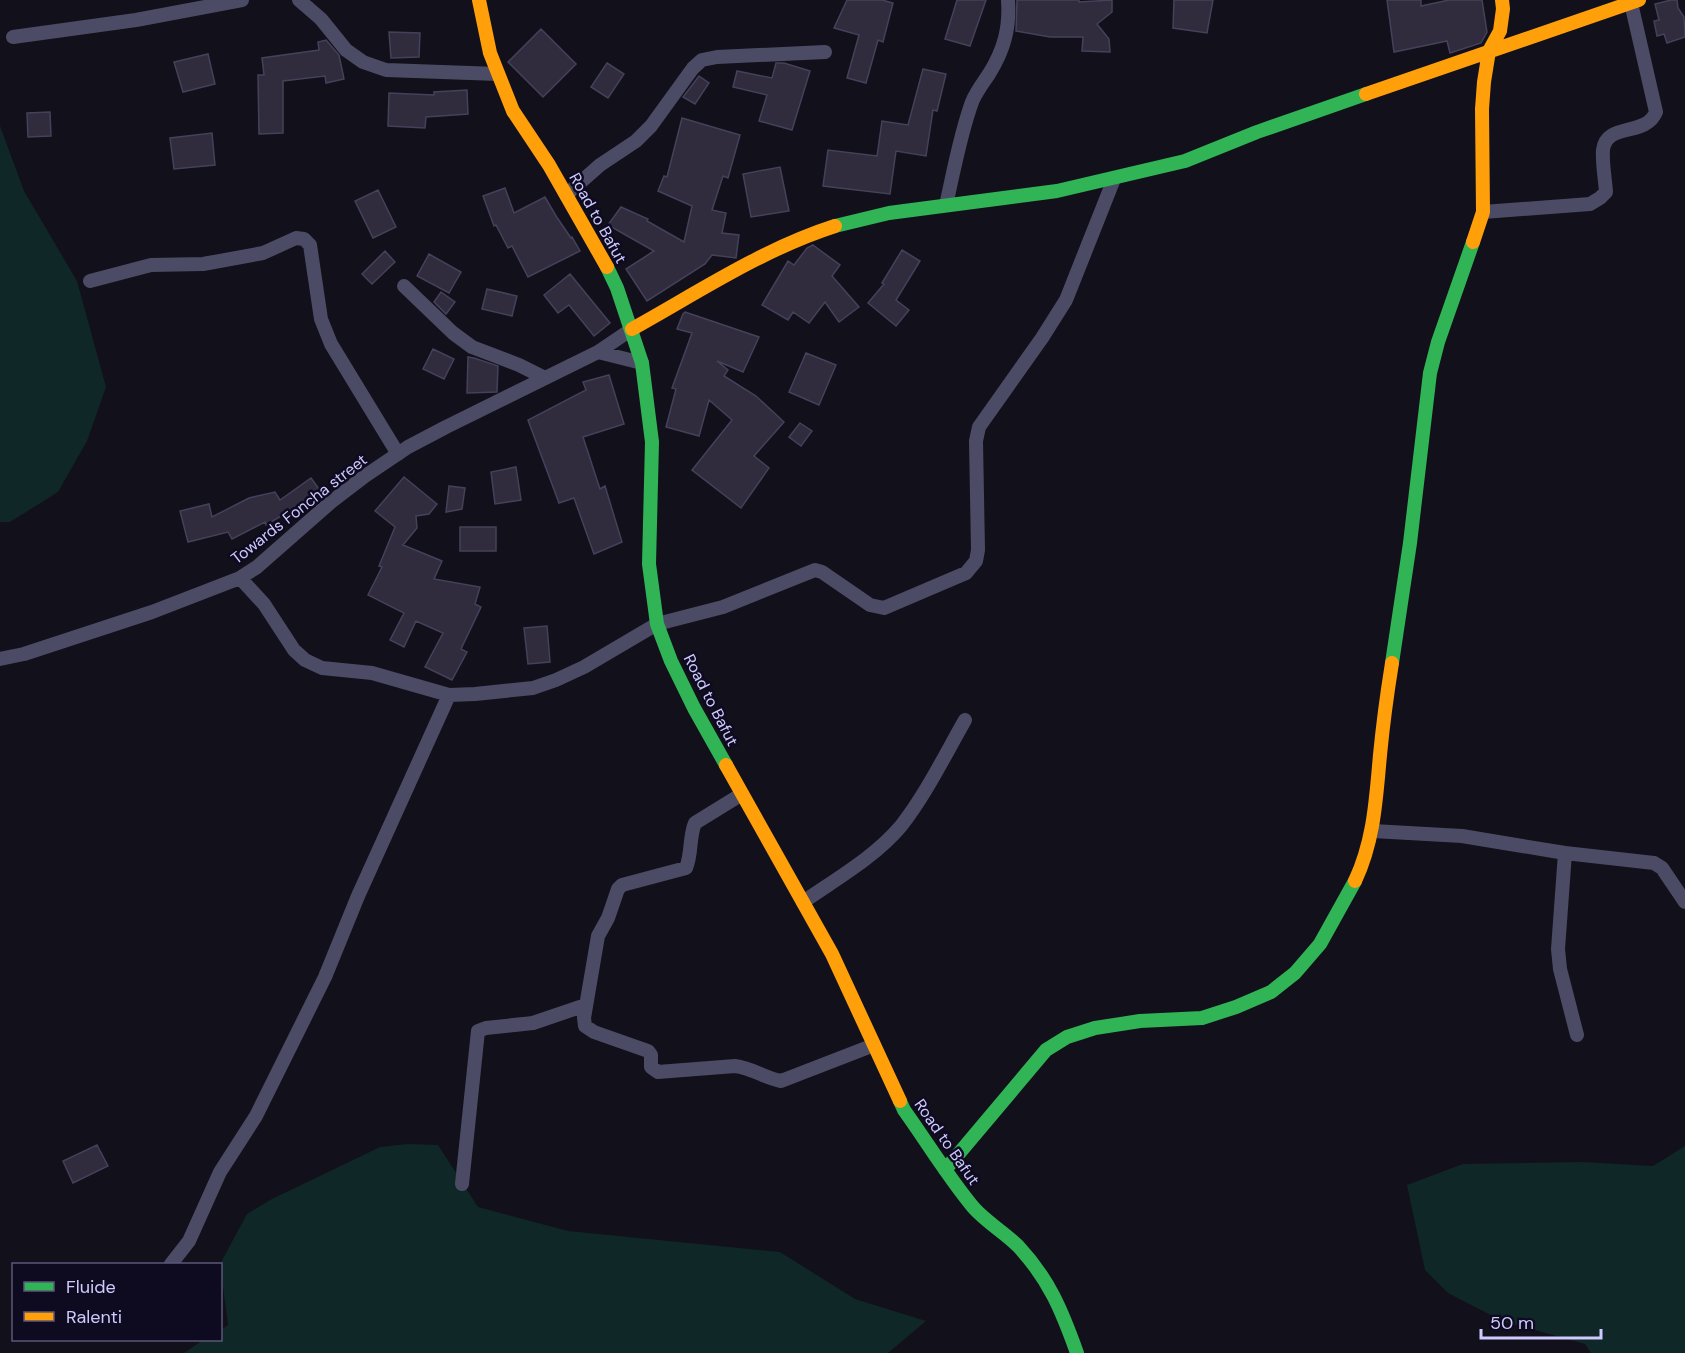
<svg xmlns="http://www.w3.org/2000/svg" width="1685" height="1353" font-family="'DM Sans',sans-serif">
	<rect width="100%" height="100%" fill="#12101b"/>
	<path fill="#0f2726" d="M0,126L24,191L77,281L106,387L87,441L58,492L10,522H0Z
		M408,1144L438,1145L478,1207L568,1231L780,1252L855,1299L926,1321L888,1353H184L203,1340H220L221,1330L228,1325L220,1264L247,1214L272,1199L380,1147Z
		M1685,1146V1353H1591L1585,1344L1502,1321L1448,1293L1425,1270L1407,1185L1463,1164L1581,1162L1653,1166Z"/>
	<path fill="#302c3e" stroke="#44415a" stroke-width="1.5" d="M847,0H882L893,3L883,42L878,40L866,83L847,78L859,35L834,28Z
		M957,0H986L970,46L945,39Z
		M1017,0H1079V2L1112,0V12L1097,24L1109,39L1110,52L1082,51L1083,37H1050L1016,31Z
		M1174,0H1213L1207,33L1173,28Z
		M1387,0H1421V6L1449,0H1482L1487,32L1481,43L1450,53L1447,41L1394,52Z
		M1671,0H1677L1678,8L1684,17L1685,37L1667,43L1664,34L1657,36L1654,21L1659,20L1655,4Z
		M541,29L576,64L543,97L508,62Z
		M389,32L420,33L419,57L391,58Z
		M326,40L339,55L344,79L326,83L325,76L283,81V133L259,134L258,75H264L262,58L319,50L318,42Z
		M208,54L215,84L183,92L174,62Z
		M607,63L624,74L608,98L591,87Z
		M776,63H784L810,71L792,130L759,121L767,95L733,87L737,71L772,78Z
		M923,69L946,74L937,111L933,110L926,156L896,151L890,194L823,186L828,150L877,156L882,121L908,125Z
		M699,76L709,83L695,104L683,97Z
		M467,90L468,114L426,117L425,128L388,126L389,93L434,95V92Z
		M50,112L51,136L28,137L27,113Z
		M682,118L740,135L728,178L723,176L712,210L726,213L722,233L739,235L736,258L712,255L705,264L647,301L626,269L654,251L608,225L621,207L648,219L647,221L684,242L692,206L658,191L664,176L667,177Z
		M212,133L215,165L174,169L170,138Z
		M780,167L789,211L751,217L743,174Z
		M505,188L514,213L545,197L556,216L571,238L572,237L580,251L528,277L512,246L508,248L496,225L494,226L483,196Z
		M378,190L396,227L373,238L355,201Z
		M813,245L840,265L832,276L859,307L839,322L825,302L809,323L793,312L788,320L762,305L788,261L794,265L807,248Z
		M902,250L920,261L896,300L909,310L896,326L868,303L884,284L882,283Z
		M385,251L395,262L372,284L362,274Z
		M429,254L461,272L449,293L417,276Z
		M570,274L610,323L594,336L569,305L558,313L544,295Z
		M487,289L517,296L512,316L482,309Z
		M441,292L455,302L446,314L434,302Z
		M685,312L759,337L743,372L717,361L728,370L724,376L756,396L784,422L754,456L769,468L741,508L692,470L732,420L709,400L699,436L666,427L676,389L672,388L692,333L677,329L683,314Z
		M433,349L454,359L444,379L423,369Z
		M806,353L836,365L819,405L789,392Z
		M468,357L474,358L498,366L497,392L467,393Z
		M609,375L624,424L583,437L600,489L605,486L622,542L594,554L574,498L559,503L528,420L586,390L583,382Z
		M800,423L812,431L801,446L789,437Z
		M516,467L521,500L495,504L491,472Z
		M404,477L437,504L429,514L416,516L417,528L403,545L442,561L434,579L480,587L475,604L481,607L461,649L467,652L452,680L425,667L443,633L416,621L404,647L390,640L404,613L368,595L382,567L379,566L395,527L375,511Z
		M311,478L322,493L304,506L302,504L266,525L265,522L232,539L228,532L188,542L180,511L209,504L212,517L249,498L275,492L280,500Z
		M449,486L465,488L462,509L446,512Z
		M460,527H496V551H460Z
		M547,626L550,662L528,664L524,628Z
		M97,1145L108,1166L73,1183L63,1161Z"/>
	<g fill="none" stroke-linecap="round" stroke-linejoin="round">
		<path stroke="#4b4b65" stroke-width="14" d="M299,0L321,19L346,50L363,62L386,70L498,74
			M13,37L136,20L242,0
			M566,195L600,165L636,141L651,126L693,68L702,60L717,57L825,52
			M946,205C954,170 960,135 972,102C976,92 983,83 989,74C1004,50 1010,28 1008,0
			M1483,212L1590,204L1600,198L1606,192C1605,178 1602,163 1603,150C1606,122 1646,137 1656,112L1631,3
			M90,281L151,265L203,264L263,253L296,238L304,239L310,245L321,319L331,344L398,454
			M404,286L453,333L472,347L519,365L545,378
			M598,352L642,363
			M240,578L264,604L294,650L305,660L322,668L372,673L449,695L475,694L533,688L556,680L584,667L657,624L723,607L815,570L822,572L870,605L884,608L966,573L976,561L978,550L976,441L979,427L1042,338L1066,300L1114,179
			M0,659L24,654L152,612L240,578L257,567L331,502L365,476L408,447L446,427L598,352L632,329
			M742,794L695,823C689,837 692,854 686,868L622,885L618,889L608,918L598,936L584,1018L585,1026L594,1032L648,1051L651,1055V1067L658,1072L735,1066C752,1068 765,1078 781,1081L874,1045
			M1373,831L1462,836L1565,853L1654,863L1662,868L1685,902
			M1565,853L1558,949L1560,969L1577,1035
			M803,902C836,879 875,857 901,826C926,794 945,755 965,720
			M462,1184L478,1031L486,1028L533,1023L586,1005
			M171,1264L189,1241L220,1172L256,1116L325,977L358,896L449,695"/>
		<path stroke="#30b455" stroke-width="14" d="M835,226L889,213L1057,191L1185,161L1257,132L1366,94
			M607,267L617,288L642,363L652,442L649,564L657,624L671,661L694,708L726,765
			M1392,663L1410,543L1430,373L1438,342L1473,242
			M900,1101L904,1110C927,1142 948,1177 973,1207C986,1222 1004,1232 1018,1246C1049,1279 1062,1311 1077,1353
			M945,1170L1046,1050L1067,1037L1095,1028L1140,1021L1202,1018L1236,1007L1271,992L1295,973L1320,944L1355,881"/>
		<path stroke="#ff9f0a" stroke-width="14" d="M479,0L490,53L513,111L549,165L607,267
			M1366,94L1639,0
			M1473,242L1483,212L1482,109L1484,82L1489,51L1500,31L1503,9L1502,0
			M632,329C697,293 763,249 835,226
			M726,765L832,954L900,1101
			M1355,881C1374,841 1376,799 1380,755C1383,724 1387,694 1392,663"/>
	</g>
	<g text-anchor="middle" dominant-baseline="central" stroke-width="5" stroke-linejoin="round" paint-order="stroke">
		<g font-size="16" fill="#cecaff" stroke="#0e0b20">
			<text transform="translate(598 218) rotate(61)">Road to Bafut</text>
			<text transform="translate(299 509) rotate(-38)">Towards Foncha street</text>
			<text transform="translate(711 700) rotate(63)">Road to Bafut</text>
			<text transform="translate(947 1142) rotate(55)">Road to Bafut</text>
		</g>
	</g>
	<rect x="12" y="1263" width="210" height="78" fill="#0e0b20" stroke="#5b5779" stroke-width="1.5"/>
	<rect x="24" y="1282" width="30" height="9" fill="#30b455" stroke="#5b5779" stroke-width="1.5"/>
	<text x="66" y="1293" font-size="18" fill="#cecaff">Fluide</text>
	<rect x="24" y="1312" width="30" height="9" fill="#ff9f0a" stroke="#5b5779" stroke-width="1.5"/>
	<text x="66" y="1323" font-size="18" fill="#cecaff">Ralenti</text>
	<path d="M1481 1329v9h120v-9" fill="none" stroke="#cecaff" stroke-width="3"/>
	<text x="1490" y="1329" font-size="18" fill="#cecaff" stroke="#0e0b20" stroke-width="4.5" paint-order="stroke">50 m</text>
</svg>
